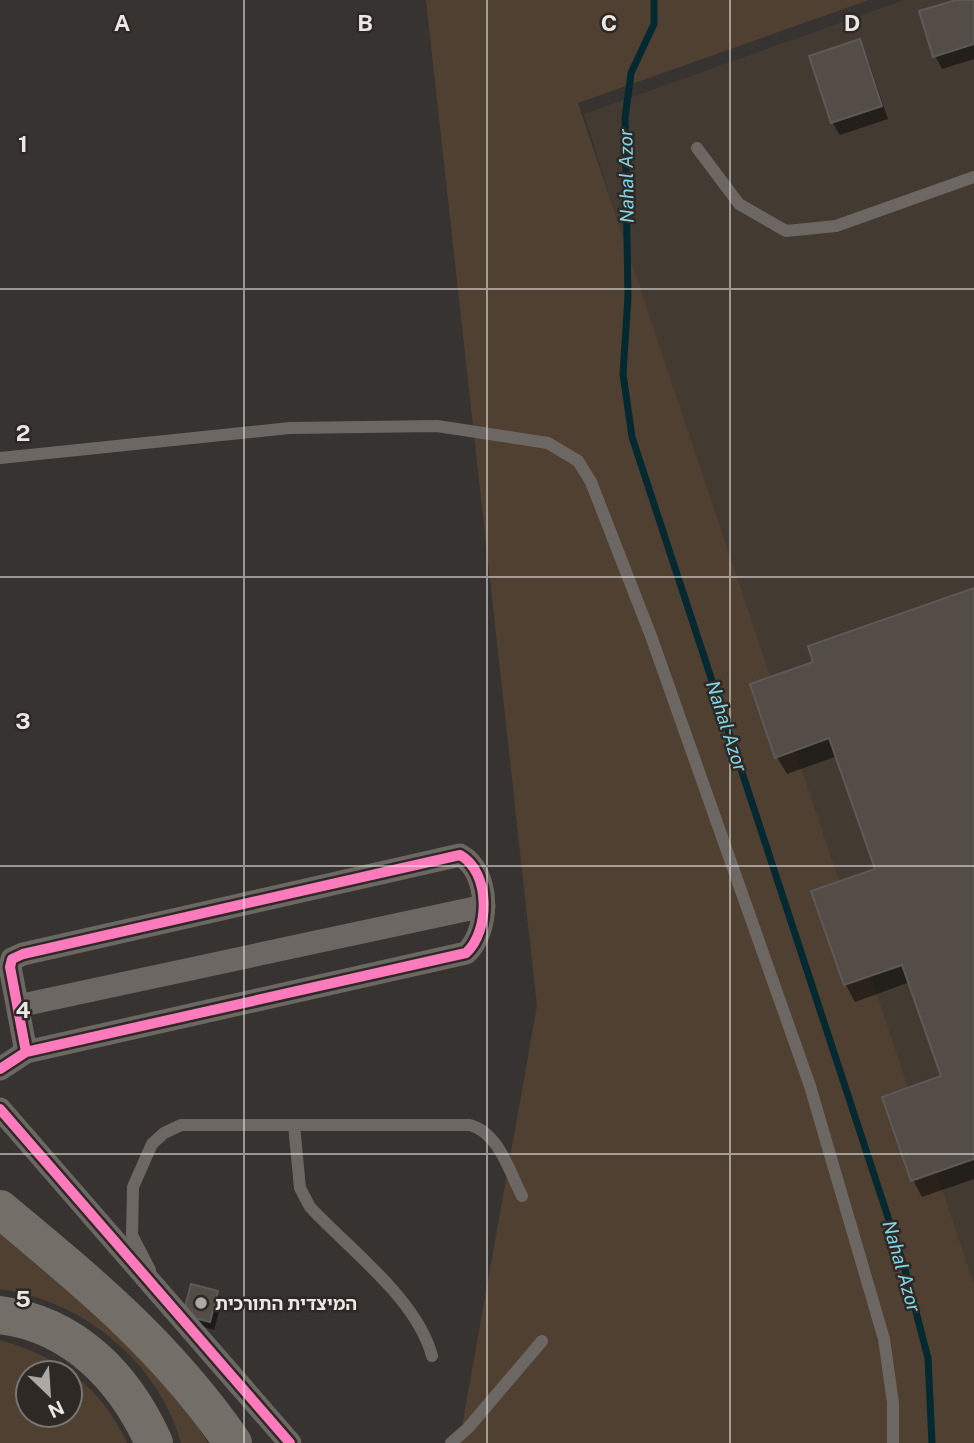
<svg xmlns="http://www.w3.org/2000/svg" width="974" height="1443" font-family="'Public Sans','Noto Sans Hebrew',sans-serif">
	<rect width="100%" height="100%" fill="#363331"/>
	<path fill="#433a32" d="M904,0H974V1374L584,114Z"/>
	<path fill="#504032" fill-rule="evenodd" d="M426,0H869L578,103L974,1284V1443H459L537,1006Z
		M0,1230L89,1303L180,1397L208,1443H181C159,1362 82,1300 0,1289Z
		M0,1340C58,1356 102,1387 127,1443H0ZM28,1373H70V1415H28Z"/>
	<path fill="#0007" d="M962,0H974V59L942,69L935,56Z
		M859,41L866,54L888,119L840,135L832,122Z
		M974,590V1179L922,1197L913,1180L943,1077L910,982L855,1002L846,985L813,892L877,870L837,756L787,774L777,757L815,663Z
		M217,1293L222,1301L214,1330L190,1323Z"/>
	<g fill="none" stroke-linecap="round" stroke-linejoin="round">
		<path stroke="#052930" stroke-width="7" d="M654,0V24L631,73L625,118L628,297L623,374L632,437L904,1266L928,1358L932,1443"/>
	</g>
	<path fill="#544d47" stroke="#5c5a58" stroke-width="2" d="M956,0H974V44L933,57L919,11Z
		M860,39L882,106L831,123L809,56Z
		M974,588V1159L911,1181L882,1097L941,1076L902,965L844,985L811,891L875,869L829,738L775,758L750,684L813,662L808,646Z
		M191,1284L218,1291L210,1322L183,1315Z"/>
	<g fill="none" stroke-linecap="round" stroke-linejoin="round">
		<path stroke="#6c6762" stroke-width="12" d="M697,148L739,204L786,231L836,226L974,177
			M0,458L290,428L437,426L548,443L578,461L591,482L651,636L810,1086L884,1339L893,1403V1443
			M294,1125L300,1188L310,1207C350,1250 417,1299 432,1356
			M150,1270L132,1235L133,1187L152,1144L164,1133L181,1125H470C499,1133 509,1171 522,1196
			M451,1443L468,1428L542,1341"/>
		<path stroke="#6c6762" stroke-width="23" d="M18,1006L484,906
			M0,1069L26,1052L466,953C490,931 491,872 460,855L23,954L12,959L10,967L26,1052
			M0,1109L290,1443"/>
		<path stroke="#746e69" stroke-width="38" d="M0,1209C89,1283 166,1346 233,1443
			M0,1315C74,1324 125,1378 154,1443"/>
		<defs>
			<path id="cycleway" d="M0,1069L26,1052L466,953C490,931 491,872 460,855L23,954L12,959L10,967L26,1052
				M0,1109L290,1443"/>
		</defs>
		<use href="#cycleway" stroke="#2e2925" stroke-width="15"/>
		<use href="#cycleway" stroke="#fd7abc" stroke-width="10"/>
	</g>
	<path fill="none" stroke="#ebe7e5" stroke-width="2" stroke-opacity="0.55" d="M244,0V1443M487,0V1443M730,0V1443M0,289H974M0,577H974M0,866H974M0,1154H974"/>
	<circle fill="#aca8a6" stroke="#2e2925" stroke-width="2.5" cx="201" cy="1303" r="7"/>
	<g text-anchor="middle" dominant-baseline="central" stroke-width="5" stroke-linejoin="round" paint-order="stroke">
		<g font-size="18" font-weight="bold" fill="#ebe7e5" stroke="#2e2925" text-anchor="start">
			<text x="215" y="1303">המיצדית התורכית</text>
		</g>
		<g font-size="19" font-style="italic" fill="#81d5e9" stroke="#2e2925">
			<text transform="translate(626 176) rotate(-91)">Nahal Azor</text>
			<text transform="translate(727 726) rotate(72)">Nahal Azor</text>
			<text transform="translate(902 1266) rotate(74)">Nahal Azor</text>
		</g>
	</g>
	<g font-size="23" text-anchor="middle" font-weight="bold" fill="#ebe7e5" stroke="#2e2925" stroke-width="5" stroke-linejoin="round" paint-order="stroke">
		<text x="122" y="31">A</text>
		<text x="365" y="31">B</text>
		<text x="609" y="31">C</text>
		<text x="852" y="31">D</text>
		<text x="23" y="152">1</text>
		<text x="23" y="441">2</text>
		<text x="23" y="729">3</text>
		<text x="23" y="1018">4</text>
		<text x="23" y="1307">5</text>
	</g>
	<g transform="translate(49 1394) rotate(155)"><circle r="33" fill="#2e2925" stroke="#7a7572" stroke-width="2"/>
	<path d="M0-5L12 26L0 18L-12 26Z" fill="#aca8a6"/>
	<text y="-10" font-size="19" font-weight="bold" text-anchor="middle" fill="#ebe7e5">N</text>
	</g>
</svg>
